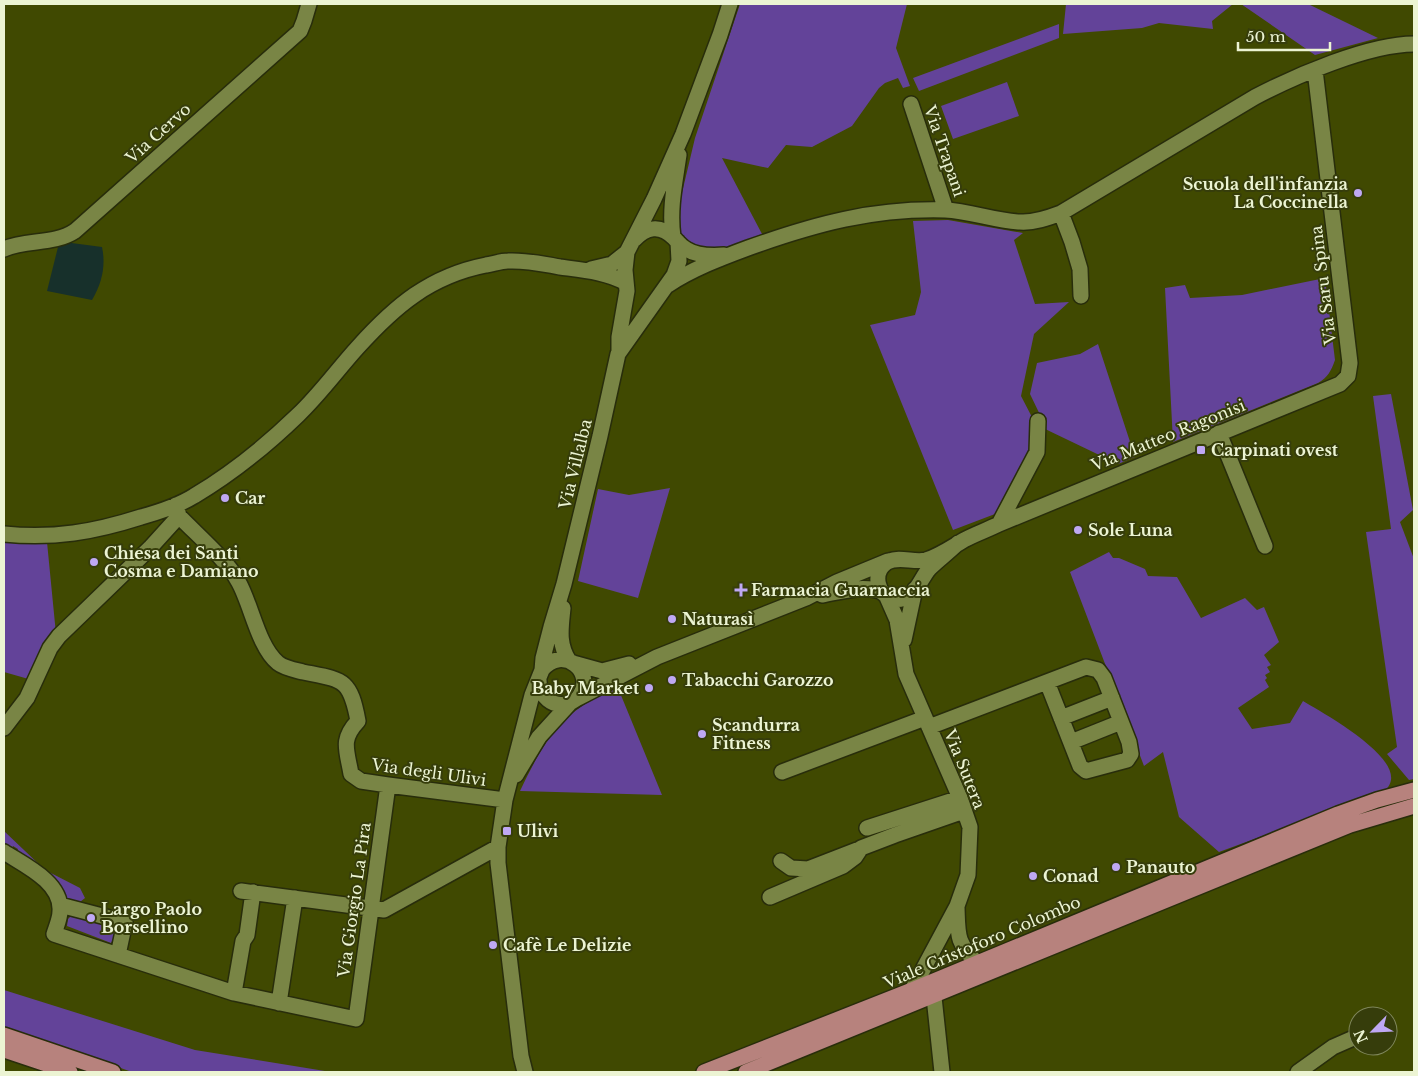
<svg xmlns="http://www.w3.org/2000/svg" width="1418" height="1076" font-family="'Libre Baskerville',serif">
	<rect width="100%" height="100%" fill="#404901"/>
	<path fill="#634399" d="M740,4H907L896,48L910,86L903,88L898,78L885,83L879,88L852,126L812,147L786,145L768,168L722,158L762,234L724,250L694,247L681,235L676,218L695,138Z
		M1066,4H1233L1212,21L1213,29L1159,23L1142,28L1063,34Z
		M1241,4H1308L1378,38L1315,55Z
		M1059,24V38L919,91L913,78Z
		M1007,82L1019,116L953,139L941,106Z
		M948,220L1023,233L1014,240L1035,304L1069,302L1034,334L1021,396L1034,421L1032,449L1028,452L995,514L953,530L870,325L915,315L921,292L913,221Z
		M1325,278L1335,360C1331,371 1328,377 1318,383L1173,442L1165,288L1185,285L1190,298L1242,295Z
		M1098,344L1135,457L1118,464L1043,428V421L1030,394L1037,363L1080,354Z
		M1391,394L1413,510L1400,522L1414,559V779L1409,780L1387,754L1397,747L1366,532L1391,529L1373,396Z
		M670,488L638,598L578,581L598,489L629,495Z
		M4,539L47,542L56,634L32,680L4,672Z
		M1109,552L1113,558H1119L1145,569L1148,576L1177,577L1201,618L1245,598L1257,610L1264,607L1279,642L1264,655L1271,665L1267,667L1270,672L1265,675L1267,678L1265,680L1269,687L1238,708L1252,729L1290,723L1303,701C1321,712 1418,764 1384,791L1219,852L1179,817L1163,752L1144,766L1070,572Z
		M618,688L662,795L520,791C537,755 555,721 590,701C599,696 609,692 618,688Z
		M4,831L45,870L80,888L85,898L80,902L62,897L17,853L18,849L13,846L12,849L4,844Z
		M72,915L114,924C120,931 115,936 111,943L67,926L68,919Z
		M4,990L195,1050L331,1072H132L4,1027Z"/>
	<path fill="#17302b" d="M64,242L102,247C106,266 102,283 92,300L47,291L58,247Z"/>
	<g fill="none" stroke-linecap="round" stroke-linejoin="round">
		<defs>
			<path id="minor" d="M911,104L946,210
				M1061,213L1072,242L1080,269L1081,296
				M673,237C669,209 675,183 679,155
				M634,240C646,227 660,224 674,238C678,242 681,246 686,249C697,256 711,256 724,255
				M4,249C27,239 54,245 75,231L300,31L304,21L309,4
				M591,269L612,264L627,252
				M668,285C692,269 721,258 748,248C815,224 873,208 945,210C970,211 995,221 1020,222C1034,223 1048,218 1061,213L1255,97C1295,76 1369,44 1414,44
				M619,350V337L627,291L625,270L627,252L654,199L683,134L720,35L730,4
				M1219,433L1265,546
				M176,505L179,516C196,534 227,560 238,581C251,603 258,647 278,663C284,668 295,670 303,672C343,680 350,678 358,721C340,740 347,750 351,774L361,781L388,785L505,800
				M999,524L1037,452L1038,421
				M4,534C54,539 94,532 141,517C159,512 178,506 194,496C231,474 267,445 298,415C320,394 338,369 358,347C395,306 430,276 486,265C493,264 501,261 508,261C526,260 543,264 560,267C582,270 607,272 626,283
				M958,543C949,552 938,560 929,569C922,577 918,590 909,596C904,599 899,600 894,599C877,596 872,573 886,563C897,555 913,563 926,560C939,556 952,547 964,540C975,534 987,530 999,524L1340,384L1348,376L1350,363L1315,70
				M822,595C841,592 863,584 882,592
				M886,595L897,620L906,674L960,798L970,827L968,875L957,906L912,990
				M563,608C561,629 558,643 569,661
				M904,640L915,589
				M573,663L602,671L629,664
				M542,670C562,644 598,672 578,698
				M539,678C538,696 553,709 570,703
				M1061,718L1112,698
				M929,727L1086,667L1098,670L1104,678L1129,742L1131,754L1127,760L1086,771L1080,766L1047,682
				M4,728L27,698L50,648L59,636L150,548L179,516
				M1071,742L1121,722
				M782,772L925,718
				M516,775L539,737L570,703L578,698L657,657L806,598L837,582L888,561
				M867,828L960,798
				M4,852C24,865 62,882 60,911C60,919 56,927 54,934L118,955L125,922L60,905
				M781,861L791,868L808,869L857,850
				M241,891L384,910L498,847
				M770,897L843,866L855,857L861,848L895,835L964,811
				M957,907C958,935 956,942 977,963
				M118,955L234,993L356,1019L388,785
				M234,993L243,941L247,935L253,892
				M934,997L942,1072
				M279,1003L295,898
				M525,1072L521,1056L498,863V847L505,800L532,695L542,670L543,658L551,627L564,584L600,436L618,354L674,275L679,261L678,242
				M1298,1072L1333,1047L1358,1036"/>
			<path id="major" d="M4,1035L113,1072
				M4,1050L70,1072
				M704,1072L912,990L1338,814L1377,800L1414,790
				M746,1072L1350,825L1414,806"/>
		</defs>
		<use href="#minor" stroke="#282d0b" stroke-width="18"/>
		<use href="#major" stroke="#282d0b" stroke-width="18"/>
		<use href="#minor" stroke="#798545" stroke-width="15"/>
		<use href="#major" stroke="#b7827d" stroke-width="15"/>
	</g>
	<g fill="#bfa8f4" stroke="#363d0b" stroke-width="2">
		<circle cx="1358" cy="193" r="5"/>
		<rect x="1196" y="445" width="10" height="10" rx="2.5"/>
		<circle cx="225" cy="498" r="5"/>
		<circle cx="1078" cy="530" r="5"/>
		<circle cx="94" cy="562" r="5"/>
		<path d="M738.5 582.5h5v5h5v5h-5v5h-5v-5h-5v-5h5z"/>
		<circle cx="672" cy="619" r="5"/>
		<circle cx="672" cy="680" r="5"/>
		<circle cx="649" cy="688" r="5"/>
		<circle cx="702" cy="734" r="5"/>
		<rect x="502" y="826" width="10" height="10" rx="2.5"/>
		<circle cx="1116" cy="867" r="5"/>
		<circle cx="1033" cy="876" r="5"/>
		<circle cx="91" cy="918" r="5"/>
		<circle cx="493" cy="945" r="5"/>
	</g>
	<g text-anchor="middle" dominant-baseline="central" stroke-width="4" stroke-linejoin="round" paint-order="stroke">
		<g font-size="16" fill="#ecf4d3" stroke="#363d0b">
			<text transform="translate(158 133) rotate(-42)">Via Cervo</text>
			<text transform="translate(945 151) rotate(71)">Via Trapani</text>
			<text transform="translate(1323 285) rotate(-97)">Via Saru Spina</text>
			<text transform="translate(1168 435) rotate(-22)">Via Matteo Ragonisi</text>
			<text transform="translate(575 464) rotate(-76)">Via Villalba</text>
			<text transform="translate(965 769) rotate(68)">Via Sutera</text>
			<text transform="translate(429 772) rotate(8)">Via degli Ulivi</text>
			<text transform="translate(354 900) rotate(-82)">Via Giorgio La Pira</text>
			<text transform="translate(982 942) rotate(-23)">Viale Cristoforo Colombo</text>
		</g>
		<g font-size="16" font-weight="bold" fill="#ecf4d3" stroke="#363d0b" text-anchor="start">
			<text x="1348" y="184" text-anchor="end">Scuola dell'infanzia<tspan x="1348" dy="18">La Coccinella</tspan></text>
			<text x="1211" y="450">Carpinati ovest</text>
			<text x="235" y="498">Car</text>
			<text x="1088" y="530">Sole Luna</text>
			<text x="104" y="553">Chiesa dei Santi<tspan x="104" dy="18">Cosma e Damiano</tspan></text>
			<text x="751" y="590">Farmacia Guarnaccia</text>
			<text x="682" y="619">Naturasì</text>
			<text x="682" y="680">Tabacchi Garozzo</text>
			<text x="639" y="688" text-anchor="end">Baby Market</text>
			<text x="712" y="725">Scandurra<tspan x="712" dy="18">Fitness</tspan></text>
			<text x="517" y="831">Ulivi</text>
			<text x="1126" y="867">Panauto</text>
			<text x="1043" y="876">Conad</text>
			<text x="101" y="909">Largo Paolo<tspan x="101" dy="18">Borsellino</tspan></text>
			<text x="503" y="945">Cafè Le Delizie</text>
		</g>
	</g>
	<rect width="1418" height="1076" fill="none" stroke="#ecf4d3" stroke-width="10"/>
	<g transform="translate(1373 1031) rotate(246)"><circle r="24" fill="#363d0b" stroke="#7f865b"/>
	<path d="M0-4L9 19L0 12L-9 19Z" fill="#bfa8f4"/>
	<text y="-8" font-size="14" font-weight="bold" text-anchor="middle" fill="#ecf4d3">N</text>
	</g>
	<path d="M1238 42v8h92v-8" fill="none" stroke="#ecf4d3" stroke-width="2.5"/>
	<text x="1246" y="42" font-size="15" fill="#ecf4d3" stroke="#363d0b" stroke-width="4" paint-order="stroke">50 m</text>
</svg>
